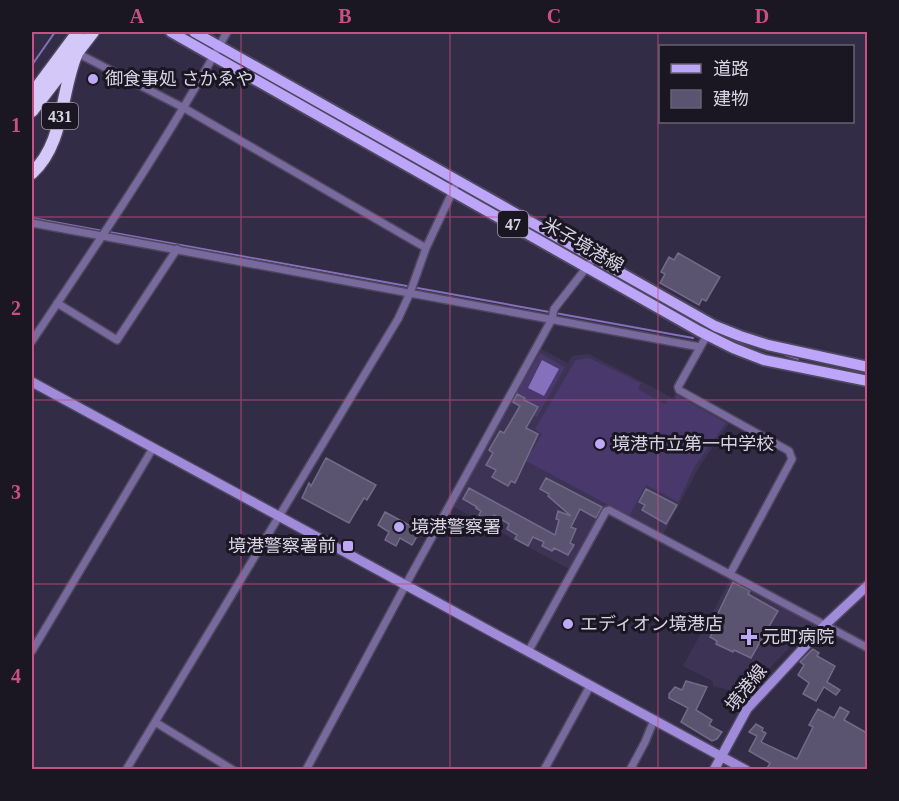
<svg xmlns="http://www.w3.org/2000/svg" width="899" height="801" font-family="'Times New Roman','Noto Sans JP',serif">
	<rect width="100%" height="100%" fill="#332c46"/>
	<path fill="#3d3455" d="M541,349L568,363L572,356L589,354L673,398L676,392L730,422L699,467L663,535L606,507L575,565L571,564L569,569L452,506Z
		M731,578L813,624L760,678L738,675L736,692L713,686V681L683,666Z"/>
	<path fill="#48386c" d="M540,353L565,367L537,417L511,403Z
		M589,358L641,383L638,389L665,404L669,398L674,400L677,395L726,423L695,466L678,502L646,485L629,516L526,461L542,434L535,429L576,360Z"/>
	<path fill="#8570bb" d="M542,360L559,369L544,396L528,388Z"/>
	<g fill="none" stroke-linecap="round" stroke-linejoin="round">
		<path stroke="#8570bb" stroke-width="2" d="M32,65L55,32
			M32,218L103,231
			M109,232L693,338
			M785,355L798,359"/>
	</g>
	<path fill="#5b5471" stroke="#726b89" stroke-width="1.5" d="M678,253L720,277L706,301L702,299L699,305L660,283L665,274L661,272L669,257L674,260Z
		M517,394L525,398L524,400L538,407L526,428L538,434L515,483L511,481L508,486L492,477L496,470L486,465L493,453L489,450L500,431L504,433L520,406L513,402Z
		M326,458L376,485L367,500L364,498L349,523L302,498L309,483L311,486Z
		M546,478L602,507L596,518L580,509L571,527L576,529L570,543L574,545L568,555L554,548L552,551L542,546L544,542L533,537L528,546L515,539L517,535L507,529L509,524L494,515L490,524L479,515L481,511L476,508L477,507L463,499L469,488L555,535L559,520L556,519L558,511L571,516L548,496L549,494L540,489Z
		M646,489L677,505L666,524L642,510L645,505L639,502Z
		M385,512L420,531L412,545L400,538L396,546L385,540L389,532L378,525Z
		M733,582L750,591L748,594L778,611L768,628L776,633L772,639L764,635L751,658L734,650L733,652L716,644L717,641L710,637L713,632L710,630Z
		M813,649L819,653L817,656L835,666L827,682L840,690L836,695L824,687L816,701L803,694L809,683L798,675L804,665L800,662Z
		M686,681L707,687L696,710L712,720L709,725L722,732L717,739L712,741L681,722L688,708L669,698V694L675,687L682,690Z
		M840,707L849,712L844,720L867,733V770H766L770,763L749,751L757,736L749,732L756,724L763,728L762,731L766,733L761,742L797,759L813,727L809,725L818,709L834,718Z"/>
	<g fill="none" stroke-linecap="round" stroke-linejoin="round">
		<defs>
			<path id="street" d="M77,53L184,108L426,248
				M32,223L700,347
				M57,303L117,340L177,249
				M707,335L678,387L679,390L789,451L792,459L730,574
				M32,341C100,240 168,139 227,32
				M32,651L153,448
				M528,652L606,511L609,510L868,648
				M155,722L233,770
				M126,770L398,319L410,293L426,248L458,180
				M306,770L405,586L552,319L554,309L594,258
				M544,770L590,686
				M630,770L645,742L654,720"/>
			<path id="secondary" d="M32,382L746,770
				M714,770L747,709L824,626L868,585"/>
			<path id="primary" d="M171,32L699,331L733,348L764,360L868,381
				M194,32L715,326L740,336L768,345L868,367"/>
			<path id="highway" d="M32,94L78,32
				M32,111L93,32
				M32,173C65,143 60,92 77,53"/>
		</defs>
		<use href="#street" stroke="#4d475f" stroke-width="10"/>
		<use href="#secondary" stroke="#4d475f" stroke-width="12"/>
		<use href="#primary" stroke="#4d475f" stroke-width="14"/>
		<use href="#highway" stroke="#4d475f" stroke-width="15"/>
		<use href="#street" stroke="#786a9d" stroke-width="7"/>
		<use href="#secondary" stroke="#a08ada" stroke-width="9"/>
		<use href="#primary" stroke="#bda6f9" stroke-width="10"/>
		<use href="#highway" stroke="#d4c8f9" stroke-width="12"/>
	</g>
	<path fill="none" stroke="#c95084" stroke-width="1.5" stroke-opacity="0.55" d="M241,32V770M450,32V770M658,32V770M32,217H868M32,400H868M32,584H868"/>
	<g fill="#bda9f5" stroke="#1a1722" stroke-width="2">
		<circle cx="93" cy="79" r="6"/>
		<circle cx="600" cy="444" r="6"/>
		<circle cx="399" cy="527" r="6"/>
		<rect x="342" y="540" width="12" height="12" rx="3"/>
		<circle cx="568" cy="624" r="6"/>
		<path d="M746 628h6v6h6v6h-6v6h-6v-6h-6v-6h6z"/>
	</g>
	<g text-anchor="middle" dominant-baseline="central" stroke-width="6" stroke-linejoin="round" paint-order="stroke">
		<g fill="#1a1722" stroke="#9f9baa" stroke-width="1.5">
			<rect x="42" y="103" width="36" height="26" rx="4.5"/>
			<rect x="498" y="211" width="30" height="26" rx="4.5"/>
		</g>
		<g font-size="16" font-weight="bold" fill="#d8d4e5">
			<text x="60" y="116">431</text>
			<text x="513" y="224">47</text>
		</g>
		<g font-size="18" fill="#d8d4e5" stroke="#1a1722" text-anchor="start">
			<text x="105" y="79">御食事処 さかゑや</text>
			<text x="612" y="444">境港市立第一中学校</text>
			<text x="411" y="527">境港警察署</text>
			<text x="336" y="546" text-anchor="end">境港警察署前</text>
			<text x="580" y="624">エディオン境港店</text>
			<text x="762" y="637">元町病院</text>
		</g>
		<g font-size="18" fill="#d8d4e5" stroke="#1a1722">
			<text transform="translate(583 245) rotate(30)">米子境港線</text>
			<text transform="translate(746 688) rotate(-51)">境港線</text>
		</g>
	</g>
	<rect width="899" height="801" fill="none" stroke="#1a1722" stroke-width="66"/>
	<rect x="659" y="45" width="195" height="78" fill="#1a1722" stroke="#666370" stroke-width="1.5"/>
	<rect x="671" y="64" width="30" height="9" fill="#bda6f9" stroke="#666370" stroke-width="1.5"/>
	<text x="713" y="75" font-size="18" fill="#d8d4e5">道路</text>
	<rect x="671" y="90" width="30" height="18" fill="#5b5471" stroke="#666370" stroke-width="1.5"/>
	<text x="713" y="105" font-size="18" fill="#d8d4e5">建物</text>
	<rect x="33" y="33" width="833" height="735" fill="none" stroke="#c95084" stroke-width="2"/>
	<g font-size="20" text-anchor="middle" font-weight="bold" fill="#c95084">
		<text x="137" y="23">A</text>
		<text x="345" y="23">B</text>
		<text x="554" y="23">C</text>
		<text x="762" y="23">D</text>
		<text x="16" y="132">1</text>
		<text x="16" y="315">2</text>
		<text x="16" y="499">3</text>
		<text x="16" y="683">4</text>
	</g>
</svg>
